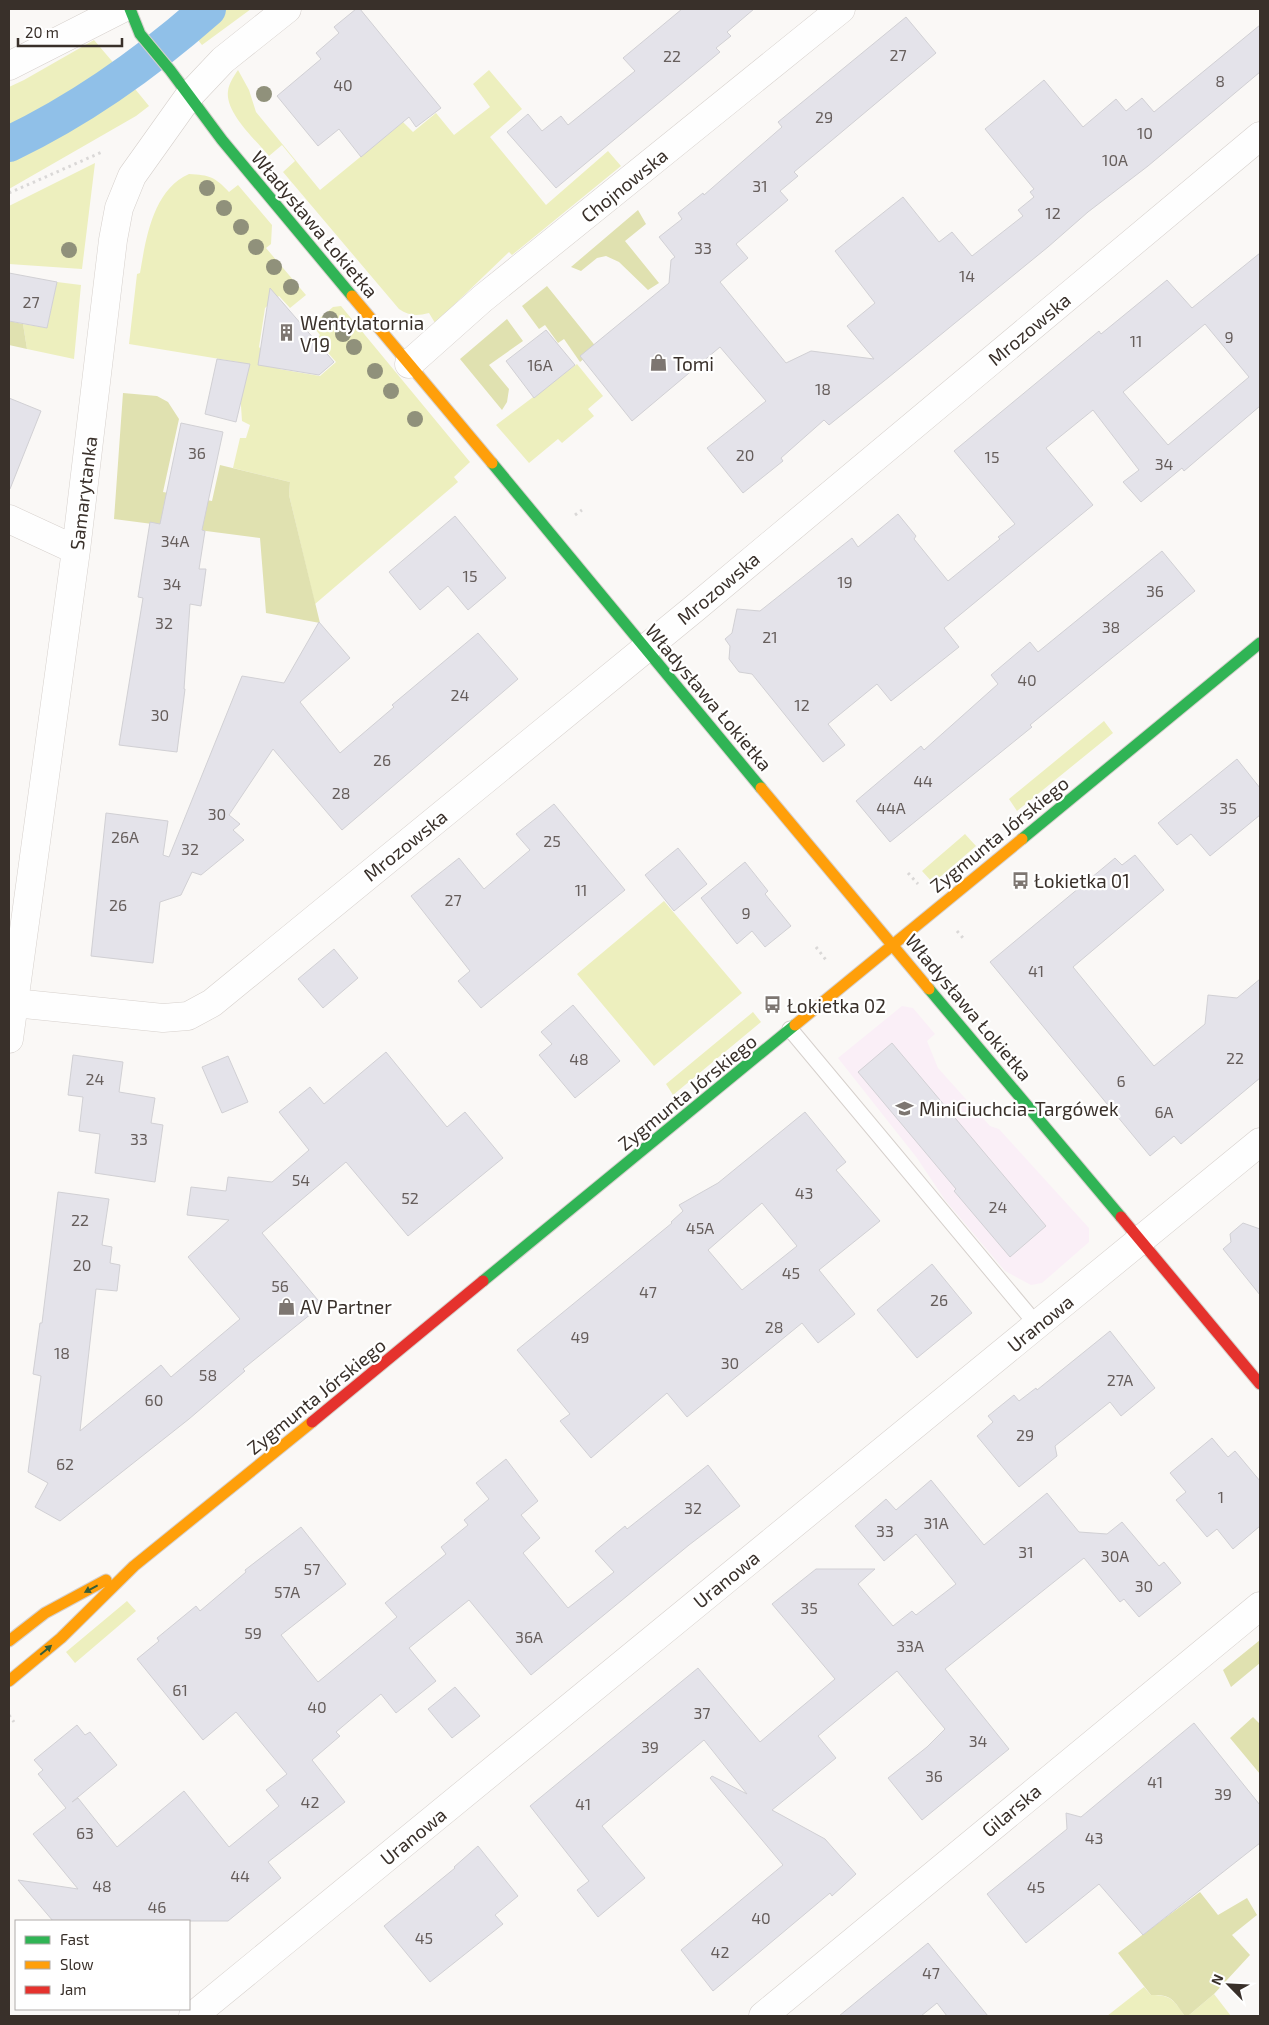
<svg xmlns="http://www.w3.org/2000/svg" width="1269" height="2025" font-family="'Exo 2',sans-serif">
	<rect width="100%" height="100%" fill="#faf8f6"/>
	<path fill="#faeff7" d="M902,1006L913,1008L935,1034L927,1041L938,1068L990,1126L999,1129L1089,1228V1242L1042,1283L1031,1285L1005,1271L945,1200L917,1158L838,1058Z"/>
	<path fill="#edefbe" d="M222,9H251L202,45L193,34Z
		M94,40L117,67L62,101L9,131V87L24,80Z
		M238,70L249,90L256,112L320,190L403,122L413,132L436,113L454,135L490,107L473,84L489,70L522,109L490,137L546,205L608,151L621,166L512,255L509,252L435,323L429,313C417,316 409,316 399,309L283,172L295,161L282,145L269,156C256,140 225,113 228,91C229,83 234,76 238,70Z
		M131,84L149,106L136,116L9,189V159Z
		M95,163L82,269L9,264V206Z
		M189,174C210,175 215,177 229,192L238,185L272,225L271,244L266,248L306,295L290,308L279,296L265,308L259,347L279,369L320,376L336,362L316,339L320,335L312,325L333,307L341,306L470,462L454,477L458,482L315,604L289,495L290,482L233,468L240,438H246L250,425L242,421L238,362L129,344L137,274L140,273C146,238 153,190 189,174Z
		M57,282L81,285L74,359L27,349L23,324L47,328Z
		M577,364L603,396L588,409L594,416L562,443L558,439L529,463L496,425Z
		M1104,721L1113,733L1017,811L1009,799Z
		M965,834L976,846L933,883L922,871Z
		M664,901L742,993L654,1066L577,974Z
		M753,1012L761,1022L673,1095L666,1084Z
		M127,1601L136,1611L75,1663L66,1652Z
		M1144,1987L1151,1995C1172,1995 1173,2000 1185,2016H1107Z
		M1214,1994L1231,2016H1188Z"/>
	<path fill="#e0e1b0" d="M638,210L646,224L625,241L659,283L648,290L619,262L606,256L597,258L581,271L571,267Z
		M547,286L597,348L580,362L564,339L558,343L545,325L539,329L522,306Z
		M507,319L523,341L489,365L509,389L507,402L502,410L460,359Z
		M9,321L23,324L27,349L9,345Z
		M123,393L157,396L168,402L179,419L163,492L212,501L220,465L290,482L289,495L320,623L266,613L260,538L114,519Z
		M1260,1640V1663L1231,1687L1223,1670Z
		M1253,1717L1260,1724V1774L1230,1738Z
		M1200,1892L1218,1915L1247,1898L1257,1915L1232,1935L1250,1955L1214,1994L1188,2016H1185C1173,2000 1172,1994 1151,1995L1118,1953Z"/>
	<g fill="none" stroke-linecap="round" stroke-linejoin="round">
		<path stroke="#90c0e8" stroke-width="36" d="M9,144C80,110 149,61 208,9"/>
	</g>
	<path fill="#e4e3ea" stroke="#d1d0d4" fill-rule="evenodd" d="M356,9H360L441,108L416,127L409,117L361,157L339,129L318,146L277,96L321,59L316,53L339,33L334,27Z
		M682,9H754L727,32L731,36L716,48L720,52L556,188L507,132L528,114L542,131L561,116L568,125L635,71L623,58Z
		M906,17L936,53L794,172L798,176L780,191L788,200L736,244L748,258L720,282L786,363L811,351L874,359L847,326L875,303L835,251L903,197L939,242L952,232L972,256L1023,216L1018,210L1034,197L1030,192L1034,189L985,129L1044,80L1083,127L1116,99L1126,111L1142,98L1154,112L1260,25V72L1148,166L1088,212L1048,247L889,377L829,425L824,420L781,458L783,461L743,493L707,448L766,401L720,347L632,421L580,356L669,283L671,260L675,257L659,237L682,219L678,213L703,193L704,195L782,127L778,122Z
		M1260,253V406L1184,471L1182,468L1141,502L1123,482L1139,470L1093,410L1046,448L1093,505L944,628L959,647L891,701L877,684L828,724L845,745L823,762L752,674L739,672L729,659L730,646L725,639L732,633L737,609L760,611L852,538L858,547L898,514L916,536L914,539L948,581L1000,539L998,537L1015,524L954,451L1099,331L1101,334L1167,280L1192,308ZM1205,324L1249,377L1168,445L1123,392Z
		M9,273L57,282L47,328L9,321Z
		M270,288L334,362L319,375L258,365Z
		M546,330L575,365L534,398L506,361Z
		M217,359L250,364L236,422L205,414Z
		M9,398L41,411L10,489H9Z
		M181,423L223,432L202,530L205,531L199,569H206L201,606L190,604L184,689H185L177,752L119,745L143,598L138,597L150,522L160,524Z
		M455,516L506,578L468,610L448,586L420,610L389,572Z
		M1162,551L1195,591L1107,662L1030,725L1032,727L890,842L856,801L921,746L924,750L998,684L991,675L1030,642L1038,652Z
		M319,622L350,658L300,702L340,753L394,707L392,705L478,633L518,679L342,830L273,749L229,815L240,824L233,830L244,840L201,875L192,872L181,895L160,902L153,963L91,956L106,813L168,821L163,855L169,857L242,676L284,683Z
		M1237,759L1260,788V815L1210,856L1191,834L1177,845L1158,823Z
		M554,804L625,890L481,1008L458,981L470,971L411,896L459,858L484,889L530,850L516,834Z
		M678,848L707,884L674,911L645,875Z
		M1135,855L1164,890L1073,967L1154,1066L1205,1024L1208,995L1237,998L1260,979V1078L1181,1144L1174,1136L1150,1156L990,962L1115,858L1122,865Z
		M745,862L768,891L765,894L791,926L765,947L752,931L737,944L701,898Z
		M334,949L358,978L323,1008L298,979Z
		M573,1005L620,1061L575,1098L539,1055L552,1044L541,1032Z
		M892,1043L1046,1226L1010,1257L954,1191L956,1189L858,1072Z
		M386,1052L447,1127L465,1112L503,1158L408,1236L346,1162L262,1233L322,1305L243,1369L245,1371L189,1419L60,1521L35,1507L48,1483L28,1472L41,1376L33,1374L40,1323H42L58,1192L109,1199L102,1245L112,1247L110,1263L120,1265L117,1291L96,1289L80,1431L161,1365L171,1377L240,1319L188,1257L229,1220L187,1215L191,1187L226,1191L228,1177L272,1182L309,1150L279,1112L310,1087L324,1104Z
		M73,1055L123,1062L119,1092L155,1098L151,1123L163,1125L155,1182L95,1173L100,1134L79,1131L83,1097L68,1095Z
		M228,1056L248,1102L222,1113L202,1067Z
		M805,1112L846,1162L836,1170L880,1221L819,1270L855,1314L818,1343L802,1323L687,1417L667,1393L591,1458L560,1421L570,1414L517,1350L672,1223L671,1222L683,1211L679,1205L718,1183ZM762,1203L797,1246L742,1290L708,1250Z
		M1243,1223L1260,1229V1295L1223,1249L1231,1242L1230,1234Z
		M932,1264L972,1313L917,1358L877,1310Z
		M1110,1331L1155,1388L1121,1416L1110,1402L1055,1446L1057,1456L1019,1487L977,1436L993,1422L988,1416L1014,1395L1019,1401L1036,1388L1037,1390Z
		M1212,1438L1228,1457L1235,1451L1260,1481V1526L1233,1549L1217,1529L1207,1537L1176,1500L1186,1492L1170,1473Z
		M506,1459L538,1501L521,1515L540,1538L523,1553L568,1608L614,1572L595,1551L625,1526L627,1529L708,1465L740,1506L689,1545L531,1675L469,1600L409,1648L436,1681L396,1713L381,1694L336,1732L340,1736L312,1760L345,1802L268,1862L281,1878L228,1921H53L18,1880L78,1889L33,1834L66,1808L38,1774L43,1770L34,1760L77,1725L85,1735L90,1732L117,1765L72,1802L78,1798L117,1847L184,1791L229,1847L279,1806L266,1790L287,1774L236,1712L203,1740L137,1659L159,1641L157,1638L196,1606L200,1611L246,1572L245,1570L301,1527L346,1584L281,1635L318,1682L397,1617L385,1603L446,1554L441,1547L468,1525L464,1520L489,1499L476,1483Z
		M931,1480L984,1545L1047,1493L1079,1532L1107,1534L1122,1522L1159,1566L1164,1562L1181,1583L1139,1617L1124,1599L1120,1602L1084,1558L945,1669L1009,1749L922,1820L888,1778L927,1747L945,1729L897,1671L818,1736L836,1758L772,1810L825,1839L856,1874L832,1896L830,1893L713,1991L681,1950L783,1865L710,1778L712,1776L747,1794L704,1740L602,1826L645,1878L598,1917L577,1890L589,1881L530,1806L698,1668L760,1742L799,1709L835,1679L772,1604L816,1569H875L858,1584L893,1626L912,1611L916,1615L956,1584L916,1534L884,1561L855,1526L886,1499L896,1510Z
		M455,1687L480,1716L452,1738L428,1709Z
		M1194,1723L1260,1805V1843L1143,1935L1099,1884L1026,1943L987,1894L1067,1829L1066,1813L1081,1817Z
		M478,1846L518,1896L495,1915L503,1924L430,1982L384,1926L455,1868L454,1867Z
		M928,1943L988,2016H947L937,2003L921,2016H839Z"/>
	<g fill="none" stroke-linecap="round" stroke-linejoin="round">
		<defs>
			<path id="lane" d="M790,1029L1037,1325"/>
			<path id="street" d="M9,66L121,9
				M409,364L482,299L841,9
				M9,519L76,550
				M14,1003L163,1018L188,1016L212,1003L695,608L1260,136
				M9,1039L76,550L113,240L119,208L132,176L189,96L223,60L287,9
				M193,2016L1260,1142
				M763,2016L1260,1606"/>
			<path id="fast" d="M130,9L140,34L170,70L222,140L352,296
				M492,463L761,788
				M1022,839L1260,643
				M929,989L1121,1217
				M483,1281L795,1025"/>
			<path id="slow" d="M352,296L492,463
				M761,788L929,989
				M795,1025L1022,839
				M9,1641L45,1613L106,1580
				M9,1681L61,1638L134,1566L312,1422"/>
			<path id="jam" d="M1121,1217L1260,1384
				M312,1422L483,1281"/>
		</defs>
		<use href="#lane" stroke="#d6d0cc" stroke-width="17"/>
		<use href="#street" stroke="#d6d0cc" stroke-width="29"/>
		<use href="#fast" stroke="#d6d0cc" stroke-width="13"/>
		<use href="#slow" stroke="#d6d0cc" stroke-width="13"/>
		<use href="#jam" stroke="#d6d0cc" stroke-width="13"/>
		<path stroke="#dad8d7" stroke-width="3" stroke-dasharray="2.5 4" stroke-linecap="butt" d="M9,193L102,152
			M575,515L582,510
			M908,873L918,884
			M957,931L963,938
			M816,947L826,960
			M864,1007L871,1016
			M9,1715L14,1722"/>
		<use href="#lane" stroke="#fefefe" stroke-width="15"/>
		<use href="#street" stroke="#fefefe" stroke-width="28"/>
		<use href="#fast" stroke="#30b455" stroke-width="11"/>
		<use href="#slow" stroke="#ff9f0a" stroke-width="11"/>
		<use href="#jam" stroke="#e5322d" stroke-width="11"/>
	</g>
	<g fill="#90917b">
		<circle cx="264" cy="94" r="8"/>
		<circle cx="207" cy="188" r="8"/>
		<circle cx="224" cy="208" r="8"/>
		<circle cx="241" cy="227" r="8"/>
		<circle cx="256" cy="247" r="8"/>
		<circle cx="69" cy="250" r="8"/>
		<circle cx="274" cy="267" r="8"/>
		<circle cx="291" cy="287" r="8"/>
		<circle cx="330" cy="319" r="8"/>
		<circle cx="343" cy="334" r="8"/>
		<circle cx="354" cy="347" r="8"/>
		<circle cx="375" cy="371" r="8"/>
		<circle cx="391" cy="391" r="8"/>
		<circle cx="415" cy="419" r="8"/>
	</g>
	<defs><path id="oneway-solid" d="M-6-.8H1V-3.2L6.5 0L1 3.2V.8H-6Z" transform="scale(1.25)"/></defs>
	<g fill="#365e39">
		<use href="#oneway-solid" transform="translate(91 1589) rotate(152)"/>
		<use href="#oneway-solid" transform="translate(46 1650) rotate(-40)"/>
	</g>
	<defs>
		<symbol id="building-bare" viewBox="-9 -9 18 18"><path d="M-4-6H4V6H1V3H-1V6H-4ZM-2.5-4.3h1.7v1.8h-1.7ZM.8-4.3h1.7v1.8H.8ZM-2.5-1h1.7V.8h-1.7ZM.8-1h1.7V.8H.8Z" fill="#7d7671" stroke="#fff" stroke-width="2.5" paint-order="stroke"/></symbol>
		<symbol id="shop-bare" viewBox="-9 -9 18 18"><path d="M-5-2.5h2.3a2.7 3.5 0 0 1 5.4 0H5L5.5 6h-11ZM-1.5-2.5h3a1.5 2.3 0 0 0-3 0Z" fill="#7d7671" stroke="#fff" stroke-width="2.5" paint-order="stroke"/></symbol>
		<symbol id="bus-bare" viewBox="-9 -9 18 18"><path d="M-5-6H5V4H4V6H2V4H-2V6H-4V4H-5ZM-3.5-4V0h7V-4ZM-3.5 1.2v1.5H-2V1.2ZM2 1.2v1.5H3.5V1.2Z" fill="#7d7671" stroke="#fff" stroke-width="2.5" paint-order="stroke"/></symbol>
		<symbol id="school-bare" viewBox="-9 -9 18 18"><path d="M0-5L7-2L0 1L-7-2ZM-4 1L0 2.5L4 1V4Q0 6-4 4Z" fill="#7d7671" stroke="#fff" stroke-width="2.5" paint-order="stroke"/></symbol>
	</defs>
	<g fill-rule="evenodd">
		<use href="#building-bare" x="274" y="320" width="25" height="25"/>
		<use href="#shop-bare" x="646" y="350" width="25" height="25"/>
		<use href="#bus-bare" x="1008" y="868" width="25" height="25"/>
		<use href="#bus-bare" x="760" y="992" width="25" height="25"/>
		<use href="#school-bare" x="892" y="1096" width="25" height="25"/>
		<use href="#shop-bare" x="274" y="1294" width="25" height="25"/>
	</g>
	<g text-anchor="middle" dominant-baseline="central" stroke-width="4.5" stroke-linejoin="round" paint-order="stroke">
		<g font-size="16" fill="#665e5c">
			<text x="898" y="54">27</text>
			<text x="672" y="55">22</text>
			<text x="1220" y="80">8</text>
			<text x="343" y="84">40</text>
			<text x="824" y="116">29</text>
			<text x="1145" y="132">10</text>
			<text x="1115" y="159">10A</text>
			<text x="760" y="185">31</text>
			<text x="1053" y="212">12</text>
			<text x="703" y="247">33</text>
			<text x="967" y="275">14</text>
			<text x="31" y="301">27</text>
			<text x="1229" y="336">9</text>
			<text x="1136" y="340">11</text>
			<text x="540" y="364">16A</text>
			<text x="823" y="388">18</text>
			<text x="197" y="452">36</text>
			<text x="745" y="454">20</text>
			<text x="992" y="456">15</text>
			<text x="1164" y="463">34</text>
			<text x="175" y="540">34A</text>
			<text x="470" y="575">15</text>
			<text x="845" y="581">19</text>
			<text x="172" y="583">34</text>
			<text x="1155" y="590">36</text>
			<text x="164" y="622">32</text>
			<text x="1111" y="626">38</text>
			<text x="770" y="636">21</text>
			<text x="1027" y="679">40</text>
			<text x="460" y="694">24</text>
			<text x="802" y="704">12</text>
			<text x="160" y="714">30</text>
			<text x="382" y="759">26</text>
			<text x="923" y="780">44</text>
			<text x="341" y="792">28</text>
			<text x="891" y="807">44A</text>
			<text x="1228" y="807">35</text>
			<text x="217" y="813">30</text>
			<text x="125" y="836">26A</text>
			<text x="552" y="840">25</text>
			<text x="190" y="848">32</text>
			<text x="581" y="889">11</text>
			<text x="453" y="899">27</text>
			<text x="118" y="904">26</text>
			<text x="746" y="912">9</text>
			<text x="1036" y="970">41</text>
			<text x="1235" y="1057">22</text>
			<text x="579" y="1058">48</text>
			<text x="95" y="1078">24</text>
			<text x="1121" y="1080">6</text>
			<text x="1164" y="1111">6A</text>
			<text x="139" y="1138">33</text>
			<text x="301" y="1179">54</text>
			<text x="804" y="1192">43</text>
			<text x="410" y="1197">52</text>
			<text x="998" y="1206">24</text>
			<text x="80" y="1219">22</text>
			<text x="700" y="1227">45A</text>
			<text x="82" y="1264">20</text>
			<text x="791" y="1272">45</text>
			<text x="280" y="1285">56</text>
			<text x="648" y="1291">47</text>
			<text x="939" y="1299">26</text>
			<text x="774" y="1326">28</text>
			<text x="580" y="1336">49</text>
			<text x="62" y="1352">18</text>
			<text x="730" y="1362">30</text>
			<text x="208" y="1374">58</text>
			<text x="1120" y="1379">27A</text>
			<text x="154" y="1399">60</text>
			<text x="1025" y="1434">29</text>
			<text x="65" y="1463">62</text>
			<text x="1221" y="1496">1</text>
			<text x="693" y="1507">32</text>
			<text x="936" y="1522">31A</text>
			<text x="885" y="1530">33</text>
			<text x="1026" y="1551">31</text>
			<text x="1115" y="1555">30A</text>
			<text x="312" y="1568">57</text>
			<text x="1144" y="1585">30</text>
			<text x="287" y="1591">57A</text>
			<text x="809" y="1607">35</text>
			<text x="253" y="1632">59</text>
			<text x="529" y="1636">36A</text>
			<text x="910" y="1645">33A</text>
			<text x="180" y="1689">61</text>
			<text x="317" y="1706">40</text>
			<text x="702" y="1712">37</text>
			<text x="978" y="1740">34</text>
			<text x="650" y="1746">39</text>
			<text x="934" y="1775">36</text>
			<text x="1155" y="1781">41</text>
			<text x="1223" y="1793">39</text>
			<text x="310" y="1801">42</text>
			<text x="583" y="1803">41</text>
			<text x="85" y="1832">63</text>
			<text x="1094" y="1837">43</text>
			<text x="240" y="1875">44</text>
			<text x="102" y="1885">48</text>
			<text x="1036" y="1886">45</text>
			<text x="157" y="1906">46</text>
			<text x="761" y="1917">40</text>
			<text x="424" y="1937">45</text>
			<text x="720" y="1951">42</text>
			<text x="931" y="1972">47</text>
		</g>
		<g font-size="19" fill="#39302a" stroke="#fff">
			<text transform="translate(624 185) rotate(-39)">Chojnowska</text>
			<text transform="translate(315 224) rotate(50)">Władysława Łokietka</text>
			<text transform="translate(1029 329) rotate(-40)">Mrozowska</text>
			<text transform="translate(83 493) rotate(-83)">Samarytanka</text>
			<text transform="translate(718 588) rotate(-40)">Mrozowska</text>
			<text transform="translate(709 697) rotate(50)">Władysława Łokietka</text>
			<text transform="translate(999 834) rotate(-39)">Zygmunta Jórskiego</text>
			<text transform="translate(405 845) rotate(-39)">Mrozowska</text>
			<text transform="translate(969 1007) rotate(50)">Władysława Łokietka</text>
			<text transform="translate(687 1092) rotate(-39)">Zygmunta Jórskiego</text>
			<text transform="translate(1040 1323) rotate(-39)">Uranowa</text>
			<text transform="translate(316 1396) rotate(-39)">Zygmunta Jórskiego</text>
			<text transform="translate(726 1579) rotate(-39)">Uranowa</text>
			<text transform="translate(1011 1810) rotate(-40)">Gilarska</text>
			<text transform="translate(413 1836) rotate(-39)">Uranowa</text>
		</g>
		<g font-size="19" fill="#39302a" stroke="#fff" text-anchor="start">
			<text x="300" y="322">Wentylatornia<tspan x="300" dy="22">V19</tspan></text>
			<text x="673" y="363">Tomi</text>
			<text x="1034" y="880">Łokietka 01</text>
			<text x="787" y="1005">Łokietka 02</text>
			<text x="919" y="1108">MiniCiuchcia-Targówek</text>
			<text x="300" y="1306">AV Partner</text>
		</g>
	</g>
	<rect width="1269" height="2025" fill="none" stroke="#39302a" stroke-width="20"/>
	<rect x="15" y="1920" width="175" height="90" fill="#ffffff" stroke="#b0acaa"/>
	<rect x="25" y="1936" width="25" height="8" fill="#30b455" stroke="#b0acaa"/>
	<text x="60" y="1945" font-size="15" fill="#39302a">Fast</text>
	<rect x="25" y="1961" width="25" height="8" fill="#ff9f0a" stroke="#b0acaa"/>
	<text x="60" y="1970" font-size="15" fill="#39302a">Slow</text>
	<rect x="25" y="1986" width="25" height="8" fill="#e5322d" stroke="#b0acaa"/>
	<text x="60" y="1995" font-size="15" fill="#39302a">Jam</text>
	<g transform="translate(1229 1985) rotate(294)" stroke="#ffffff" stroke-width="4" paint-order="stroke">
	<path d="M0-4L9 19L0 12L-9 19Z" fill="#39302a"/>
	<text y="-8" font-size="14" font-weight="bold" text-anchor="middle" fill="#39302a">N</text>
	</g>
	<path d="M18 38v8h104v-8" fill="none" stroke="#39302a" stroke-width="2.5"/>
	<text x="25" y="38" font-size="15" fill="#39302a" stroke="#ffffff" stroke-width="4" paint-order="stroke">20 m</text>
</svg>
